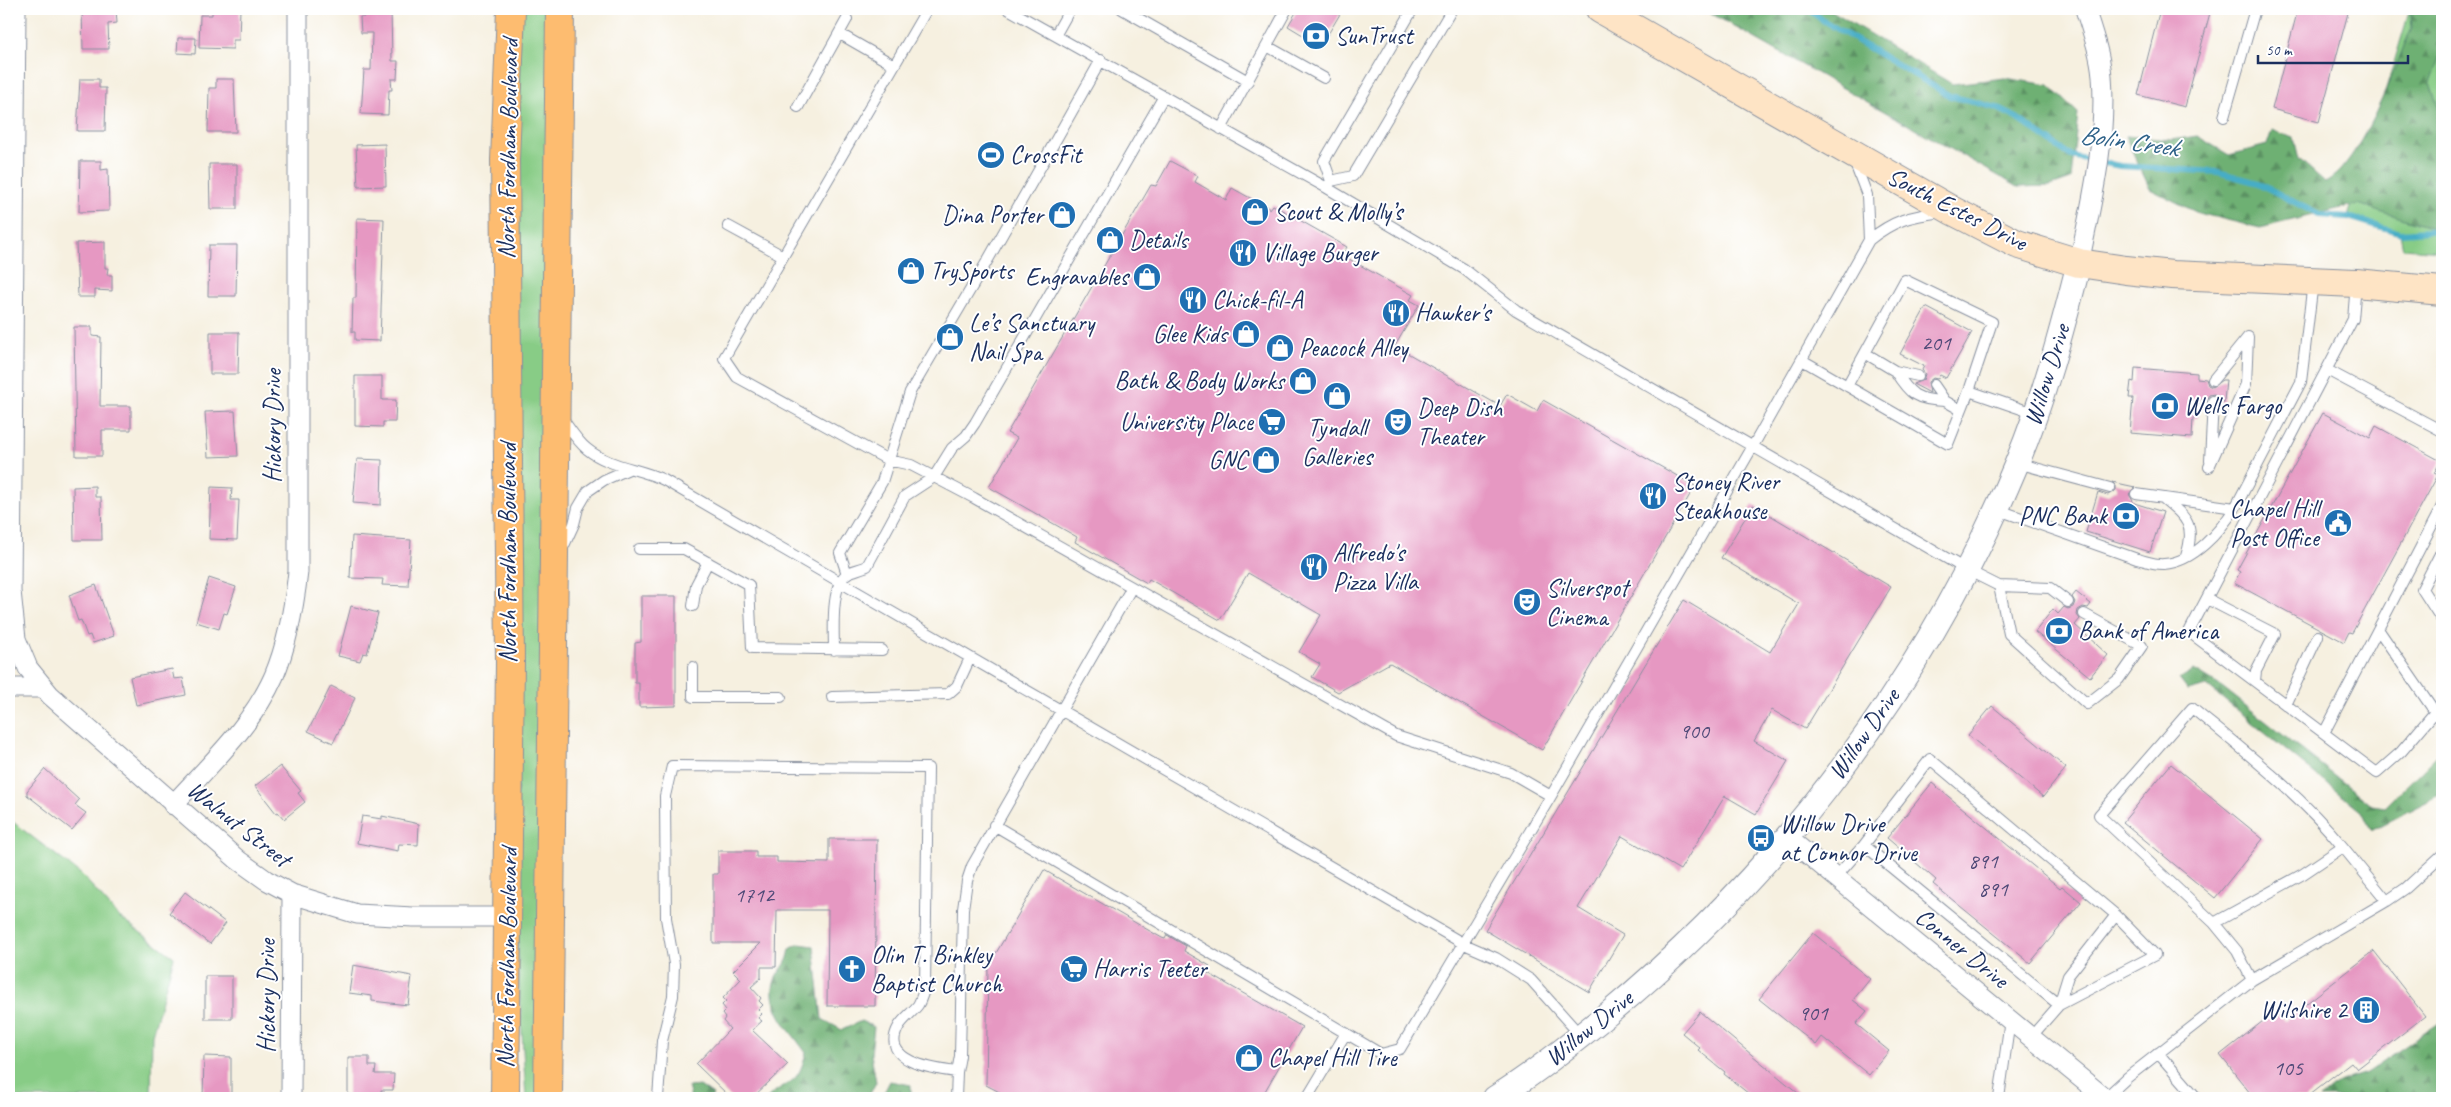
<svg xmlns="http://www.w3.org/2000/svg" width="2451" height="1107" font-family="Caveat,sans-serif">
	<defs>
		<pattern id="forest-firs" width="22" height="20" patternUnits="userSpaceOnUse" patternTransform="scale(1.25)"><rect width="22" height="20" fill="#6eb073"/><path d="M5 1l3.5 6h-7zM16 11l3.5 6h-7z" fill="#5a9062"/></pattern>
	</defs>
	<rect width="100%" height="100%" fill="#fff"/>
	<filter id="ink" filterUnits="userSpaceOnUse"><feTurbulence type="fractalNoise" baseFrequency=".02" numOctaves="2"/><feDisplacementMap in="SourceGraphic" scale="10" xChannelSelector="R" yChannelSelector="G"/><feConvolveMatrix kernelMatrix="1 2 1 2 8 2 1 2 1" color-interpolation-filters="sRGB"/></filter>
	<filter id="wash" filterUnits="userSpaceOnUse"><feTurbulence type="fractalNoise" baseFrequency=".0096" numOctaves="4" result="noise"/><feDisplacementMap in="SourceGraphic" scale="20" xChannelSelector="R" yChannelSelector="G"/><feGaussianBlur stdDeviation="1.12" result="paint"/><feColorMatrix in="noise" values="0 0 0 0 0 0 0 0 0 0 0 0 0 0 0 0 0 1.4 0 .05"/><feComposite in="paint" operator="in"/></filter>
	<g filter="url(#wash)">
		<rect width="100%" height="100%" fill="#f6f0e0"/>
		<path fill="#88cc86" stroke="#527e72" d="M519,9H552L538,1098H526L518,970L516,296Z
			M2410,9H2442V251L2403,248L2400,233L2348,217Z
			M9,819L82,875L118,916L174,957L152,1035L151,1098H9Z"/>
		<path fill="url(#forest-firs)" stroke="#447068" d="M1703,9H1829L1952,84L2005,78L2049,85L2078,113L2071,179L2051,186L2018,187Z
			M2410,9H2442V50L2430,83L2442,118V231L2358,204L2260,228L2198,213L2150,189L2125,136L2172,140L2197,136L2229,155L2267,145L2272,130L2294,138L2299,159L2325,182C2361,164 2395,66 2412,27Z
			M2194,670L2222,687L2372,805L2385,807L2442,750V794L2371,830L2363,813L2207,686L2188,691L2179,679Z
			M799,944L814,946L822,1019L842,1030L861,1021L874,1027L871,1054L876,1082L868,1098H767C789,1078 797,1088 806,1053C792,1032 765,1007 775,980C781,966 787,967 790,949Z
			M2442,1021V1098H2319L2338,1082L2366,1073Z
			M890,1081L911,1085V1098H881Z
			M700,1086L713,1095L711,1098H691L688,1087Z"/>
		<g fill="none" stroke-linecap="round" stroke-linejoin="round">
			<path stroke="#47adc6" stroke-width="6" d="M1808,9L1824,21L1950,96L1997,108L2017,118L2071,156L2120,166L2218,172L2258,183L2319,215L2348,217L2401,233L2442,230"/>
		</g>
		<g id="blocks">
			<path fill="#e698c2" d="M82,9H116L117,23L108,24L109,49H83Z
				M212,9H240L239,40H233V49L199,48L200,15H212Z
				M364,9H391L392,61H398L397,79H391L392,90H389L388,115L361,114L364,70H371L372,33H361L360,17H364Z
				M1298,9H1343L1321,46L1288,26Z
				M2160,9H2211L2185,107L2138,95Z
				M2298,9H2349L2319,122L2272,109Z
				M178,38H196L195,54L177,53Z
				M80,79H99V88H106L105,131H77Z
				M216,79H234L236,132H208L209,88H216Z
				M385,144L386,186L358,187L356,145Z
				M80,161H101V170L108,169L109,211L79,212Z
				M1170,161L1198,176L1195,182L1226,200L1232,188L1270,209L1273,205L1347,247L1342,255L1413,295L1410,300L1419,305L1395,346L1500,406L1507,394L1537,411L1543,400L1695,486L1542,750L1390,663L1338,692L1312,677L1320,664L1299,652L1321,615L1248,573L1220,620L1149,579L1147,583L1075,542L1077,537L989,487L1017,438L1007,433L1151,185L1156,186Z
				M209,164H237V209H210Z
				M357,218L384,219L380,341L355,340V332H352L353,298H356Z
				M105,242V268H108L107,275H112V291L95,290V297H78L76,243Z
				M209,245H237L236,296H208Z
				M1926,307L1972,332L1946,378L1940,375L1937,379L1933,378L1928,382L1930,393L1913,384L1923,380L1925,374L1922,370L1924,366L1900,354Z
				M74,327H92V336L101,337L100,406H131V430H102V456H76Z
				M210,332H239L238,374H210Z
				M2135,368L2197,373V378L2206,379L2208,385L2212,387L2222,380H2226L2224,402L2220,401L2214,394L2209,395L2206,400L2199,399L2198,418H2193L2192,438L2130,433L2133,398H2129L2131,381L2134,382Z
				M355,376H382V400H396L395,422H383V427L355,426Z
				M235,411L238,456L208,457L205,412Z
				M2323,413L2370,438L2376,426L2441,461L2434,473L2438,475L2352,633L2349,632L2344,642L2234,583L2240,572L2237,570Z
				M357,459L382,460L381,505L353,503Z
				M2112,482L2135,487L2129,494L2134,503L2163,512L2150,552L2086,532L2098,492L2108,495L2116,490V486Z
				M95,486V497H101L102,540H74L73,487Z
				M211,487L232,488L231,500H239L237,540L209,539Z
				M1753,505L1891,587L1805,729L1772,710L1754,741L1788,761L1756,814L1725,796L1680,870L1622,836L1578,908L1623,935L1589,992L1485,930L1684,600L1770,652L1799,604L1721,558Z
				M352,536L411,540L408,586L382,585L383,579L350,578Z
				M209,578L236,587L227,614L224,613L219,629L196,622Z
				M96,585L114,636L93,643L90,635L87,636L81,620L78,621L69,595Z
				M2076,592L2091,604L2088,608L2083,607L2078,610L2077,615L2080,619L2075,625L2108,655L2090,677L2035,632L2053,609L2058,614L2064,607L2068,609L2073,607L2075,602L2072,597Z
				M641,596H676V706L639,707V683H635V643L641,642Z
				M351,606L378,613L367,654L363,653L360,661L338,656Z
				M172,669L174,679L183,678L186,695L136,705L130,677Z
				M331,686L355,698L333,743L308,731Z
				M1992,706L2066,768L2043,797L1968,735Z
				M2171,764L2263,839L2215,898L2123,822Z
				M280,766L301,791L298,793L305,802L284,819L278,812L276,813L255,786Z
				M45,769L79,800L75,805L86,813L72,830L27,795V791Z
				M1932,783L2060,888L2062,886L2081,902L2030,963L1933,884L1936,880L1887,838Z
				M362,816L382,819V816L419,824L418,845L399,844L398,851L357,843Z
				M829,839H877L875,1006H827L828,910H777L776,967H761V978L751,987L761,998L759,1001L763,1005L758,1010L762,1014L758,1018L762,1021L752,1030L788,1064L752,1098H731L696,1064L730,1029L723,1021L725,1018L722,1014L726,1010L722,1005L726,1001L723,998L741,979L733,971L761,943H713V874H718V851H756V857H777V862L829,863Z
				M1044,870L1162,938L1165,939L1167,935L1186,946L1184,951L1210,966L1206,972L1302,1027L1261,1098H1011L986,1085L988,967Z
				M185,892L226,923L210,944L169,913Z
				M1813,933L1870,979L1853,1000L1867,1011L1856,1024L1889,1051L1869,1075L1822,1037L1816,1045L1759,999Z
				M2374,951L2425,1016L2357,1069L2351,1062L2305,1098H2254L2220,1055L2277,1010L2285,1020Z
				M353,965L412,976L408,1005L372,1001V996L349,993Z
				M205,976H232V1019H205Z
				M1700,1012L1717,1026L1804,1098H1754L1724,1074L1725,1072L1698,1050L1700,1048L1682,1033Z
				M204,1056L231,1057V1098H203Z
				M348,1057H369V1066H376L375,1074H394L393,1090H381V1096H377V1098H348Z"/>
		</g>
	</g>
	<g filter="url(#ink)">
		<use href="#blocks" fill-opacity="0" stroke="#88909f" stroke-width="1"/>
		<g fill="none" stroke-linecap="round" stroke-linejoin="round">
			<defs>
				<path id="service" d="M927,9L724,358L737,377L888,460L911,465L974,498L1396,736L1511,773L1551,796
					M1008,9L1327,188
					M1122,9L1248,81
					M1413,9L1324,161L1331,181L1327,188L1464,269L1516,310L1967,570L1999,586L2050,588L2068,602
					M840,34L894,65
					M1056,34L1070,9
					M1267,46L1324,78
					M798,107L847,19
					M2224,117L2255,9
					M1221,129L1287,9
					M1854,161L1867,195L1869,240
					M1331,181L1353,176L1452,9
					M728,226L783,256
					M2356,284L2353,319L2189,632L2377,773L2401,752L2435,712L2378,629
					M1865,353L1895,371L1918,376
					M1802,360L1948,444L1969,391L1992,322L1905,280L1847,386
					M2327,370L2442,431
					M1895,371C1910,395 1916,400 1945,401
					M2213,380L2248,337
					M1934,385L1945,401L1961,410
					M1969,391L2036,414
					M562,418C570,429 577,441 587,449C609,467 639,468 664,480L1464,944L1496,958L1531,980L1581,1036
					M2210,461L2213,401
					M2017,463L2110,488
					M2209,467L2246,384L2248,337
					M2136,494L2235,508
					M2164,499C2187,518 2196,525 2186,556
					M1996,509L2137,559C2146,561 2156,565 2164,564C2194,562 2220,531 2235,508L2301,382L2313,282
					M639,549H684L749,585L752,648L882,650
					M562,550L574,524L578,508L588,491L604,480L629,469
					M2442,550L2422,589L2442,620
					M847,574L840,553L882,482L910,392L989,258L1101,60
					M1999,586L2009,634L2087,704L2119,679L2142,646L2084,614
					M2207,599L2275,634L2256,671L2255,681
					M693,606L696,585L708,562
					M834,650C834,631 830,584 848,573C854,570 861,569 867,566L905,496L934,477L952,448L966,436L975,423L1164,96
					M693,667V697H781
					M832,697L948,694L957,686L970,658
					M2286,705L2318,636
					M2324,733L2442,506
					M994,825L1381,1054L1400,1049L1551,796L1753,446L1869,240C1894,220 1910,216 1942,212
					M1864,845L2059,1005L2068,976L2116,915
					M2343,847L2387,901
					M1836,877L1864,845L1930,759L2116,915L2155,955L2059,1005L2031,1037
					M2214,923L2303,874L2343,847C2300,794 2244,751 2192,708L2099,815L2214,923L2237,951L2252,980
					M2158,1053L2197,1098
					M658,1098L662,1041L673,996L674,964L666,918L665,796L672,766L928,768L925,987C923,993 921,1000 918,1005C912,1013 904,1018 899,1026C878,1062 934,1069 957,1072
					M956,1098L957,1072L960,1056L963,909L967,881L972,866L1132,587
					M1307,1098L1346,1033
					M1999,1098L2010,1020
					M2105,1098L2128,1077L2252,980L2387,901L2406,888L2442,855"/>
				<path id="minor" d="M16,9L11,591L16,639L28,668L50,695L238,860L266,880L292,894L357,914L413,917H507
					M2079,263C2092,201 2107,139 2102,76C2100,53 2092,31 2085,9
					M9,688H43
					M173,805C209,765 252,726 274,676C288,643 294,607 298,572V9
					M1788,838L2105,1098
					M291,1098L292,894"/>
				<path id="tertiary" d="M1495,1098C1535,1073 1572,1043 1608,1014C1785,868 1929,674 2017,463C2044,398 2062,330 2079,263"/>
				<path id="secondary" d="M1600,9L1953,211L2017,244L2079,263L2126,270L2172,275L2356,283L2442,291"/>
				<path id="trunk" d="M505,1098L510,662L505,160L511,9
					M548,1098L560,9"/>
			</defs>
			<use href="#service" stroke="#88909f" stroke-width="12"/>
			<use href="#minor" stroke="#88909f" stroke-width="21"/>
			<use href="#tertiary" stroke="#88909f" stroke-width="26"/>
			<use href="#secondary" stroke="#88909f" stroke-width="30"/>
			<use href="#trunk" stroke="#88909f" stroke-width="30"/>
			<use href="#service" stroke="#fff" stroke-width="10"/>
			<use href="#minor" stroke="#fff" stroke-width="19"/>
			<use href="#tertiary" stroke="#fff" stroke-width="24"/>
			<use href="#secondary" stroke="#fee4c5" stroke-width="28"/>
			<use href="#trunk" stroke="#fdbc6f" stroke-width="28"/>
		</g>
	</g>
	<defs>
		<symbol id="bank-disc" viewBox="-11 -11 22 22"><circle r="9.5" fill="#1f6fb2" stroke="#fff"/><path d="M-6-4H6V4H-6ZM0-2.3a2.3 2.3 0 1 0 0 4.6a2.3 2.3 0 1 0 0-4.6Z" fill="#fff"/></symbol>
		<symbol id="stadium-disc" viewBox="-11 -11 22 22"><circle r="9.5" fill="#1f6fb2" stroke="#fff"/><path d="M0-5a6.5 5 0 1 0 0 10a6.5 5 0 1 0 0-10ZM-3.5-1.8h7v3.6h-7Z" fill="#fff"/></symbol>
		<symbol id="shop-disc" viewBox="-11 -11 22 22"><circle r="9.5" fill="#1f6fb2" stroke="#fff"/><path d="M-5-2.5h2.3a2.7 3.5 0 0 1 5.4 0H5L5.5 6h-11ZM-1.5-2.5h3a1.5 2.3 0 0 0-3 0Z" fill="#fff"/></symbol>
		<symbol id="restaurant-disc" viewBox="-11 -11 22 22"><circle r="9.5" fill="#1f6fb2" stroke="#fff"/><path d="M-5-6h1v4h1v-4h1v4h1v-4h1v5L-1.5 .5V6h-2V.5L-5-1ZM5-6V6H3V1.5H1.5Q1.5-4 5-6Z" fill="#fff"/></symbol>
		<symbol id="supermarket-disc" viewBox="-11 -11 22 22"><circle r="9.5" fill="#1f6fb2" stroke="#fff"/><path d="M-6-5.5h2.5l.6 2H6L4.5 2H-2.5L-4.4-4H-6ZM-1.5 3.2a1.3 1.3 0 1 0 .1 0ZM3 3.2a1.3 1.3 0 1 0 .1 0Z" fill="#fff"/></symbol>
		<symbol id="theatre-disc" viewBox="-11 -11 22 22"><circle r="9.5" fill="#1f6fb2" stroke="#fff"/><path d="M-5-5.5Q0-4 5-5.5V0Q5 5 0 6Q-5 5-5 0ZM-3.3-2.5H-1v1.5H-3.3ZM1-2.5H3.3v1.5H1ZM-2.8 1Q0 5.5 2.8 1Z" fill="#fff"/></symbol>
		<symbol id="civic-disc" viewBox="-11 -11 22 22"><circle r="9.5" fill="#1f6fb2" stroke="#fff"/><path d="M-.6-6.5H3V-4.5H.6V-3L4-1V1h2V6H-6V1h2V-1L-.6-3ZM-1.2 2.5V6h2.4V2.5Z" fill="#fff"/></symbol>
		<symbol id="bus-disc" viewBox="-11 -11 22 22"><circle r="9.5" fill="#1f6fb2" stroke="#fff"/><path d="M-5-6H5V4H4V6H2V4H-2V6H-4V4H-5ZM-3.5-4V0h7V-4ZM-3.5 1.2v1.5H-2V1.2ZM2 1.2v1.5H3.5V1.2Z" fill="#fff"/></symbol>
		<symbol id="church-disc" viewBox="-11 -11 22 22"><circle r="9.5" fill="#1f6fb2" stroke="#fff"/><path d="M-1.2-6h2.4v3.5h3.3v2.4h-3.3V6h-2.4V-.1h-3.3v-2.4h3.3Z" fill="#fff"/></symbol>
		<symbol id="building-disc" viewBox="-11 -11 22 22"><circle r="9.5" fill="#1f6fb2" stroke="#fff"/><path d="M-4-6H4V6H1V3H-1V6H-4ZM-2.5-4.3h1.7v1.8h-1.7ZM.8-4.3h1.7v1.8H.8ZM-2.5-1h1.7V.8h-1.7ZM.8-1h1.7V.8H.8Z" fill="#fff"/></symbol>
	</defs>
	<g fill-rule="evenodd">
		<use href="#bank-disc" x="1300" y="20" width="32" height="32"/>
		<use href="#stadium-disc" x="975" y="139" width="32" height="32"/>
		<use href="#shop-disc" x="1239" y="196" width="32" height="32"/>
		<use href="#shop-disc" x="1046" y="199" width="32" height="32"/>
		<use href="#shop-disc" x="1094" y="224" width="32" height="32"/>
		<use href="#restaurant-disc" x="1227" y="237" width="32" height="32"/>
		<use href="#shop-disc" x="895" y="255" width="32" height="32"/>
		<use href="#shop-disc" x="1131" y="261" width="32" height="32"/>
		<use href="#restaurant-disc" x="1177" y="284" width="32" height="32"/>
		<use href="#restaurant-disc" x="1380" y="297" width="32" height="32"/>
		<use href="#shop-disc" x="1230" y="318" width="32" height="32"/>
		<use href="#shop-disc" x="934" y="321" width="32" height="32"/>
		<use href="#shop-disc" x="1264" y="332" width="32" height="32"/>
		<use href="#shop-disc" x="1287" y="365" width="32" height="32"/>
		<use href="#shop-disc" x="1321" y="380" width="32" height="32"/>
		<use href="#bank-disc" x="2149" y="390" width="32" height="32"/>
		<use href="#supermarket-disc" x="1256" y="406" width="32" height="32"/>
		<use href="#theatre-disc" x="1382" y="406" width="32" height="32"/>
		<use href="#shop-disc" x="1250" y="444" width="32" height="32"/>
		<use href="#restaurant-disc" x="1637" y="480" width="32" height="32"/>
		<use href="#bank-disc" x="2110" y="500" width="32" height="32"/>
		<use href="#civic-disc" x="2322" y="507" width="32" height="32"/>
		<use href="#restaurant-disc" x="1298" y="551" width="32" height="32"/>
		<use href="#theatre-disc" x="1511" y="586" width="32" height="32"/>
		<use href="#bank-disc" x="2043" y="615" width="32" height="32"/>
		<use href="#bus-disc" x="1745" y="822" width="32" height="32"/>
		<use href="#church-disc" x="836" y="953" width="32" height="32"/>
		<use href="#supermarket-disc" x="1058" y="953" width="32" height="32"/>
		<use href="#building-disc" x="2350" y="994" width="32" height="32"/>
		<use href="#shop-disc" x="1233" y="1042" width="32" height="32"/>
	</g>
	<g text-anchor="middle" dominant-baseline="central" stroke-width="4" stroke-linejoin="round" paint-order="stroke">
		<g font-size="22" fill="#4e4977">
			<text x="1936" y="343">201</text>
			<text x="1694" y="731">900</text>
			<text x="1983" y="861">891</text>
			<text x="1993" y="889">891</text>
			<text x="754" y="895">1712</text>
			<text x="1813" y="1013">901</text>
			<text x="2288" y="1068">105</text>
		</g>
		<g font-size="25" fill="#1b2f5e" stroke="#fff" text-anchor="start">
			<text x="1335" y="36">SunTrust</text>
			<text x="1010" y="155">CrossFit</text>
			<text x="1274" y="212">Scout &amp; Molly’s</text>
			<text x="1043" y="215" text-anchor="end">Dina Porter</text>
			<text x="1129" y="240">Details</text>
			<text x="1262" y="253">Village Burger</text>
			<text x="930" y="271">TrySports</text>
			<text x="1128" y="277" text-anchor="end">Engravables</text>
			<text x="1212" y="300">Chick-fil-A</text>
			<text x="1415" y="313">Hawker's</text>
			<text x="969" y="323">Le’s Sanctuary<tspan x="969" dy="29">Nail Spa</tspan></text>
			<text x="1227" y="334" text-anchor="end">Glee Kids</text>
			<text x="1299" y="348">Peacock Alley</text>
			<text x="1284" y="381" text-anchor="end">Bath &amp; Body Works</text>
			<text x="2184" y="406">Wells Fargo</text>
			<text x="1417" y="408">Deep Dish<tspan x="1417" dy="29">Theater</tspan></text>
			<text x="1253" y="422" text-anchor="end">University Place</text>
			<text x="1337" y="428" text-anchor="middle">Tyndall<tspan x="1337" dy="29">Galleries</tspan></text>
			<text x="1247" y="460" text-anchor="end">GNC</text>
			<text x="1672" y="482">Stoney River<tspan x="1672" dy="29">Steakhouse</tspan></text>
			<text x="2319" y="509" text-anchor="end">Chapel Hill<tspan x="2319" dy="29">Post Office</tspan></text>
			<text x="2107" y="516" text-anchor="end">PNC Bank</text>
			<text x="1333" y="553">Alfredo's<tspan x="1333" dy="29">Pizza Villa</tspan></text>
			<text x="1546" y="588">Silverspot<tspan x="1546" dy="29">Cinema</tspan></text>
			<text x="2078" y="631">Bank of America</text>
			<text x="1780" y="824">Willow Drive<tspan x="1780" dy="29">at Connor Drive</tspan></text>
			<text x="871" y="955">Olin T. Binkley<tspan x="871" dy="29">Baptist Church</tspan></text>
			<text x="1093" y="969">Harris Teeter</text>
			<text x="2347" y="1010" text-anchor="end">Wilshire 2</text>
			<text x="1268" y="1058">Chapel Hill Tire</text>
		</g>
		<g font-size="25" fill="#1b2f5e" stroke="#fff">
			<text transform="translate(508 149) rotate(-89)">North Fordham Boulevard</text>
			<text transform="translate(1957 209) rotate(27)">South Estes Drive</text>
			<text transform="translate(2047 375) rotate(-73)">Willow Drive</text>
			<text transform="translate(273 426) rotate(-90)">Hickory Drive</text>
			<text transform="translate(508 553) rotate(-90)">North Fordham Boulevard</text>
			<text transform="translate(1864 734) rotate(-55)">Willow Drive</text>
			<text transform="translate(239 824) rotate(38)">Walnut Street</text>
			<text transform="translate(1962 948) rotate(39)">Conner Drive</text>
			<text transform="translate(507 958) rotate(-89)">North Fordham Boulevard</text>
			<text transform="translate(267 996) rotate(-90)">Hickory Drive</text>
			<text transform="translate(1589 1028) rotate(-39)">Willow Drive</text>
		</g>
		<g font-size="26" font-style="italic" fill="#2d6188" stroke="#fff">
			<text transform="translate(2129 141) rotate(8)">Bolin Creek</text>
		</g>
	</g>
	<rect width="2451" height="1107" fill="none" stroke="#fff" stroke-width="30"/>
	<path d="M2258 55v8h150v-8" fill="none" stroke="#1b2f5e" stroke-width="2.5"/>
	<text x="2266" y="55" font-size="15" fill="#1b2f5e" stroke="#ffffff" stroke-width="4" paint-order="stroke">50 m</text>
</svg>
